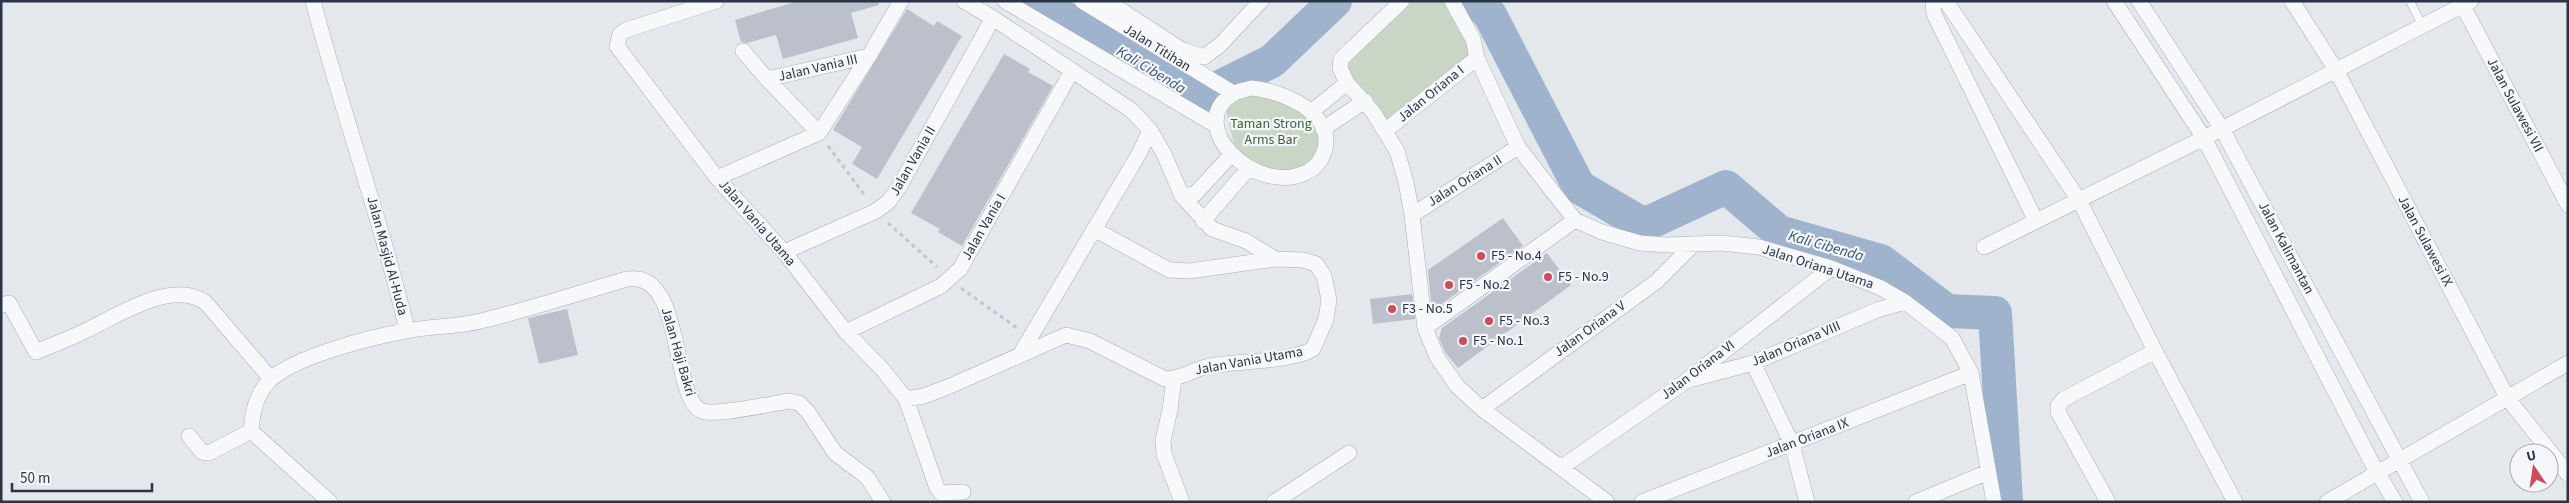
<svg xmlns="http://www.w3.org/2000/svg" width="2569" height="503" font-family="'Source Sans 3',sans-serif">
	<rect width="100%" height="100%" fill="#e4e7ec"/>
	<path fill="#c9d6c5" d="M1410,1H1446L1453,7L1473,57L1386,126L1374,101L1344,68Z
		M1284,94L1319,123L1322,157L1297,176L1238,162L1224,102L1234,95Z"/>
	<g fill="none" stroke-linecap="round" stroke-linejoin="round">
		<path stroke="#9fb4cc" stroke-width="34" d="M1036,1L1198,98L1272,61L1335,1
			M1477,1L1490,15L1579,187L1644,225L1726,187L1779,232L1881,261L1947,311L1995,313L2006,502"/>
	</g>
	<path fill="#bbc0ca" d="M798,1H878L879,5L851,13L858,38L783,59L776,35L747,43L741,42L735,20Z
		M907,9L934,26L937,21L962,36L877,179L852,164L862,147L833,130Z
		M1004,54L1030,69L1028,72L1053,86L962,246L938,232L940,229L911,213Z
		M1503,218L1523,246L1432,311L1428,270Z
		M1547,253L1571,285L1458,368L1445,352L1439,338L1442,328Z
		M1412,294L1415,319L1373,324L1370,299Z
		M567,309L578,355L539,364L528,318Z"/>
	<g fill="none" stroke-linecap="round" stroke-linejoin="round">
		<defs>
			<path id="service" d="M2410,1L2422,25"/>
			<path id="minor" d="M313,1C342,112 381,219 407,330
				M716,1L626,30L620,34L617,46L717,178L784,252L846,332L882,369L906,399L924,396L950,386L1066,335L1090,341L1165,379C1181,379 1194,369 1209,366C1236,361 1291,362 1313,349L1326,319L1329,300L1324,276L1316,264L1303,260L1275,259L1246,241L1212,229L1182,196L1164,154L1150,130L1131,110L993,18L964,1
				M1005,1L1217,126
				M1082,1L1233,93
				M1107,1L1182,50L1204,57L1220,45L1261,1
				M1402,1L1341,59L1340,68L1347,83L1373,112L1397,151L1406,182L1412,215L1425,328L1437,357L1457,386L1482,409L1607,502
				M1452,1L1473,39L1477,58L1518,147L1575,220L1602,232L1640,243L1668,245L1721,243L1759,247L1831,268L1881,288L1905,302L1952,338L1971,373L1994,502
				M1933,1L1934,14L2036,221
				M1946,1L2079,200L2155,351L2235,502
				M2114,1L2204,138L2372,463L2395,502
				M2139,1L2222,129L2422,502
				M2292,1L2336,70L2508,399L2568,474
				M2463,6L2568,205
				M743,51L767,79L819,133
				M767,79L869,56
				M1251,88C1279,90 1334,111 1325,149C1322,159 1316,168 1307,172C1255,198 1183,124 1233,94C1237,91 1245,90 1251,88Z
				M1311,112L1347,83
				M1323,129L1365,101
				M1386,130L1477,58
				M717,178L819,133L869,56L901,1
				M1182,196L1195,194L1231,155
				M1412,215L1518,147
				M1203,221L1248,169
				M1094,229L1169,270L1189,271L1275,259
				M1984,247L2204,138L2471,1
				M784,252L876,211L888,202L899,187L993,18
				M1,305L9,303L36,352C52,345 69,339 85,331C117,316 173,278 206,303L271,379
				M1425,328L1575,220
				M846,332L941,286L960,269L1072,71
				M1021,353L1140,152L1150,130
				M1753,363L1792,444L1807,502
				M1174,379L1170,410L1163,440L1164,454L1182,502
				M1693,379L1753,363L1877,310L1905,302
				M906,399L937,488L941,493L963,492
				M1482,409L1657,281L1694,244
				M189,436L202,452L209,453L251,431
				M1562,467L1686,381L1831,268
				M330,502L251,431C252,412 256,393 271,379C297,356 371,337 406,331C431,326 456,327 481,321C530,309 579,293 627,279C632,279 638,278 642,280C682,292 674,401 702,411C718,416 769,404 789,401L799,403L808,412L835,453L867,477L883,502
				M1274,502L1349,453
				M1642,502L1971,373
				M1916,502L1988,472
				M2108,502L2058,412V406L2064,399L2155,351
				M2327,502L2568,363"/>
		</defs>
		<use href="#service" stroke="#a9aeb7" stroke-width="9"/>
		<use href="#minor" stroke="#a9aeb7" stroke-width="16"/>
		<path stroke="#c2c5cb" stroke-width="3" stroke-dasharray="4 4" stroke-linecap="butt" d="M828,146L866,197
			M888,223L937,267
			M961,288L1017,328"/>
		<use href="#service" stroke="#f7f8fa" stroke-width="8"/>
		<use href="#minor" stroke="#f7f8fa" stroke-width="15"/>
	</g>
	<g fill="#d1495b" stroke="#f4f6f9" stroke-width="2">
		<circle cx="1481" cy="256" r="5"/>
		<circle cx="1548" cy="277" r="5"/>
		<circle cx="1449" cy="285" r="5"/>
		<circle cx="1392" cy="309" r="5"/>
		<circle cx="1489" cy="321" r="5"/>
		<circle cx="1463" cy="341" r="5"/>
	</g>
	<g text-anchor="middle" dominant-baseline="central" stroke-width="4.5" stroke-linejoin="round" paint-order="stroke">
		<g font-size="14" fill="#2b3445" stroke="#f4f6f9">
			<text transform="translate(1157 48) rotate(32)">Jalan Titihan</text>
			<text transform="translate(818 68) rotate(-13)">Jalan Vania III</text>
			<text transform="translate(1431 94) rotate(-39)">Jalan Oriana I</text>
			<text transform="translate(2515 105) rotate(62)">Jalan Sulawesi VII</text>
			<text transform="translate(913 161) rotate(-60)">Jalan Vania II</text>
			<text transform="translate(1465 181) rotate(-32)">Jalan Oriana II</text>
			<text transform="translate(757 223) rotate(49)">Jalan Vania Utama</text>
			<text transform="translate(984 227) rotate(-60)">Jalan Vania I</text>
			<text transform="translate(2425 241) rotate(62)">Jalan Sulawesi IX</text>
			<text transform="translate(2286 248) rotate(62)">Jalan Kalimantan</text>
			<text transform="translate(387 256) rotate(75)">Jalan Masjid Al-Huda</text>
			<text transform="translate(1818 267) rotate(18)">Jalan Oriana Utama</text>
			<text transform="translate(1590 329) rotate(-36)">Jalan Oriana V</text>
			<text transform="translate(1796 344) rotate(-23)">Jalan Oriana VIII</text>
			<text transform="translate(678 352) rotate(74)">Jalan Haji Bakri</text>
			<text transform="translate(1249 361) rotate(-10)">Jalan Vania Utama</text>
			<text transform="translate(1698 370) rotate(-37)">Jalan Oriana VI</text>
			<text transform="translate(1807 438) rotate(-21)">Jalan Oriana IX</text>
		</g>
		<g font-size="14" fill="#3f6138" stroke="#f4f6f9">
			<text x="1271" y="124">Taman Strong<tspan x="1271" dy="16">Arms Bar</tspan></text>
		</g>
		<g font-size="14" fill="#2b3445" stroke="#f4f6f9" text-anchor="start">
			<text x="1491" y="256">F5 - No.4</text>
			<text x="1558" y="277">F5 - No.9</text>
			<text x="1459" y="285">F5 - No.2</text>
			<text x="1402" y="309">F3 - No.5</text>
			<text x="1499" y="321">F5 - No.3</text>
			<text x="1473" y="341">F5 - No.1</text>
		</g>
		<g font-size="15" font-style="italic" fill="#34527a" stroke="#f4f6f9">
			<text transform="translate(1151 70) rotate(31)">Kali Cibenda</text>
			<text transform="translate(1826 246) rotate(16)">Kali Cibenda</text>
		</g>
	</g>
	<rect width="2569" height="503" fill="none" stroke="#2b3445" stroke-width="5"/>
	<g transform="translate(2534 468) rotate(347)"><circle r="24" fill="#f4f6f9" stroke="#a4a8b1"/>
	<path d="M0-4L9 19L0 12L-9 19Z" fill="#d1495b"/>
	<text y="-8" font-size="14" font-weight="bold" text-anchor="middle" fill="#2b3445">U</text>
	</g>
	<path d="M12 483v8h140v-8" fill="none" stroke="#2b3445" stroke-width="2.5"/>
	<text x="20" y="483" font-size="15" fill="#2b3445" stroke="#f4f6f9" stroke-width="4" paint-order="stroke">50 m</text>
</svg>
